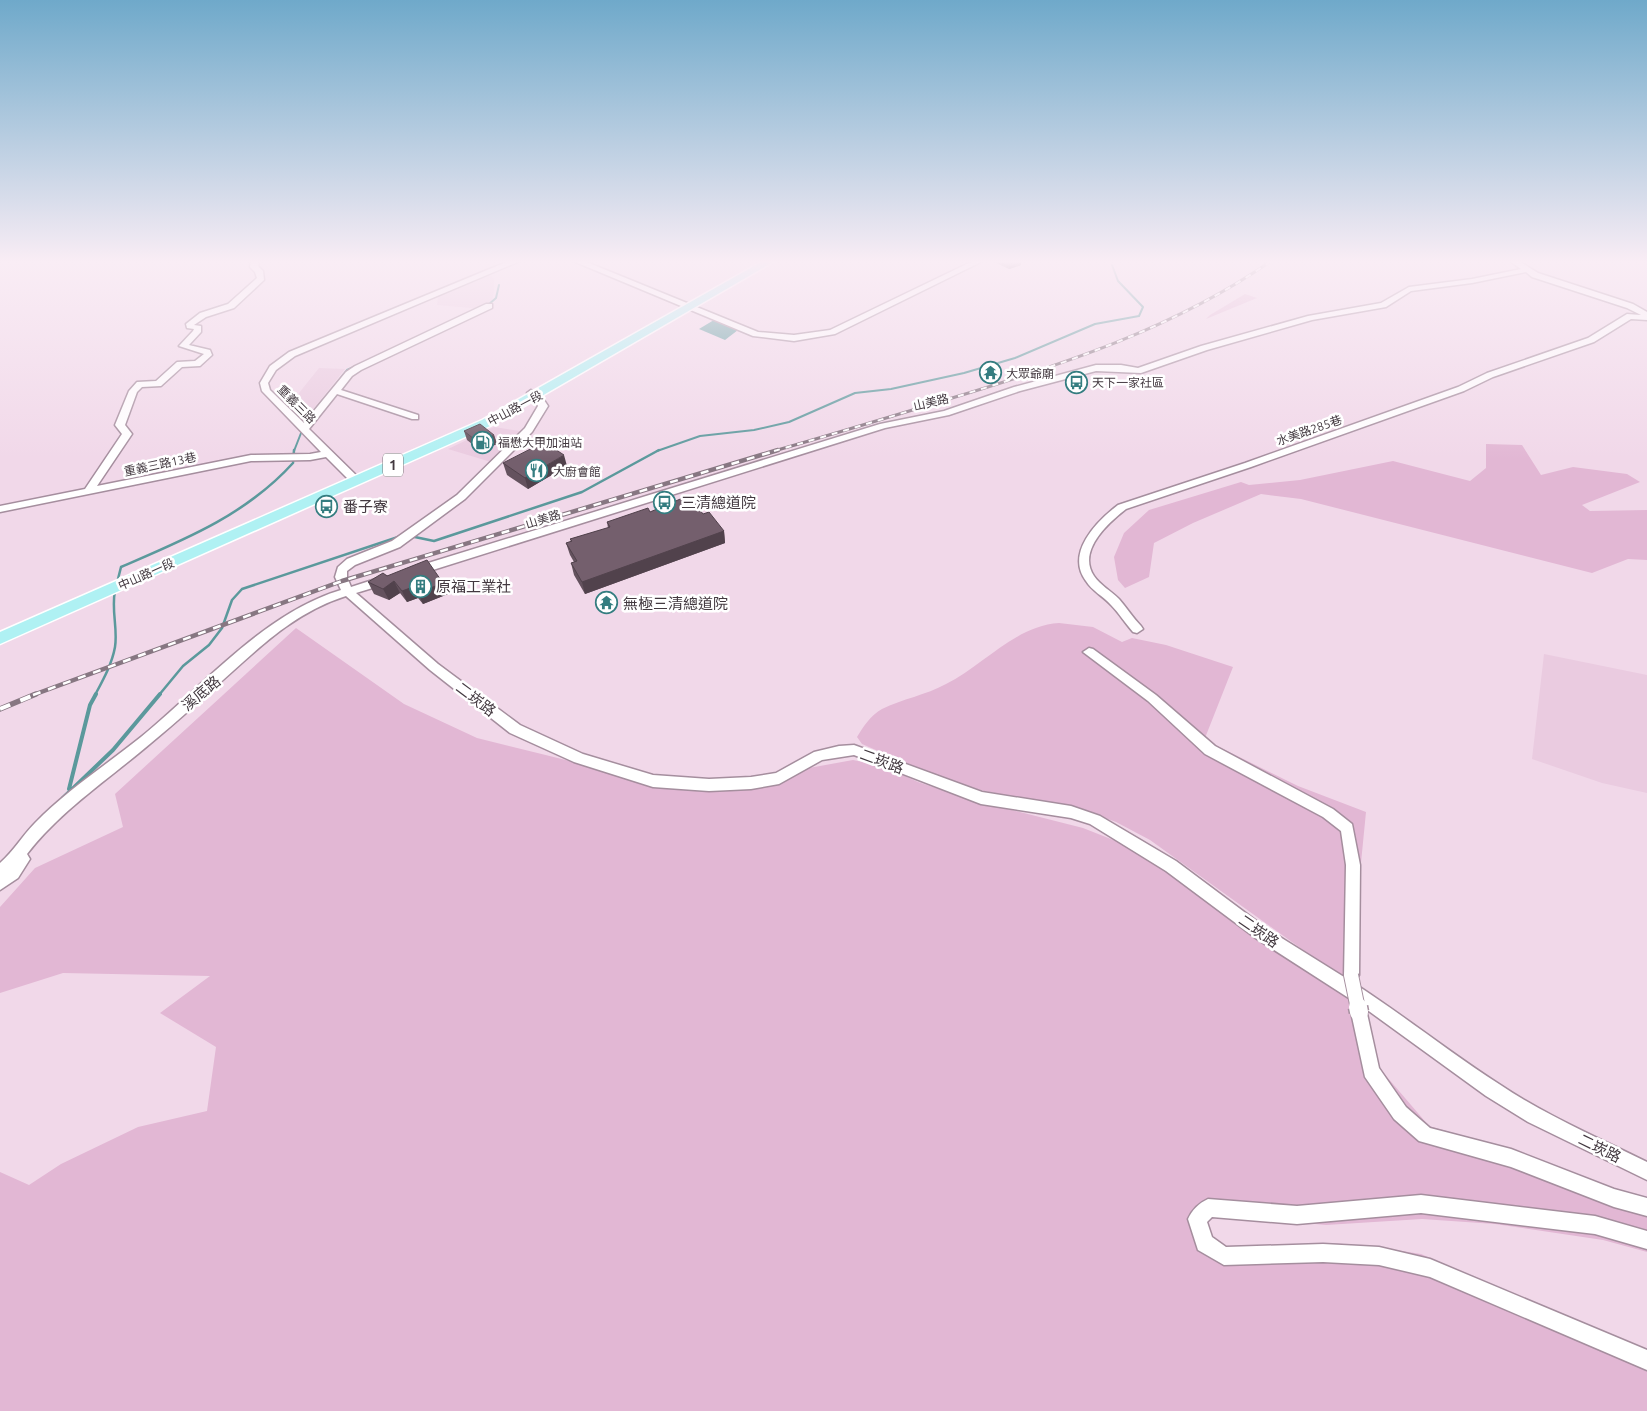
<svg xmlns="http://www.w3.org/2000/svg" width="1647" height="1411" font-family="Ubuntu,'Noto Sans TC',sans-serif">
	<rect width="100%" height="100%" fill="#f1d8e9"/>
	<path fill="#eacbe0" d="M490,275L494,279V291L492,301L482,309L437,305L438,296Z
		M319,368L345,369L306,418L288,404L300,399L299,393Z
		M494,427L520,431L491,462L448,449Z
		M1544,654L1647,675V793L1602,783L1532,759Z"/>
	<path fill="#e2b7d4" d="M1245,294L1257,298L1206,319L1210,315Z
		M1486,444L1522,445L1541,475L1573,467L1627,474L1640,482L1582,505L1590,511L1647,510V560L1628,559L1592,573L1301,499L1261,494L1193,523L1154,543L1149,577L1125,588L1118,580L1114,557L1124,533L1149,510L1241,482L1249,485L1300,480L1393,461L1470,481L1486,468Z
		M1059,623L1093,627L1122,642L1132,638L1166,645L1233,667L1205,738L1207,741L1298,786L1366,812L1359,883L1357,985L1362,1015L1381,1070L1429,1126L1513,1150L1624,1194L1647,1199V1252L1603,1240L1495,1224L1422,1219L1326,1225L1218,1215L1208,1222L1213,1239L1226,1246L1330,1243L1370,1246L1421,1254L1647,1351V1411H0V1172L29,1185L61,1164L138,1127L207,1111L216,1047L160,1013L210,976L63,973L0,993V907L35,868L123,827L115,794L296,628L404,704L477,738L663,784L737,781L853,760L883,766L918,782L972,800L1083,828L1121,843L1195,891L1238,924L1323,982L1317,960L1150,840L1116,822L1078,808L984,791L933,775L862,744L857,737C863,727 871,715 882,709C902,699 926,695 946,684C984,665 1015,626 1059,623Z"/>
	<path fill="#5b999c" d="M714,320L738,330L725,340L699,329Z"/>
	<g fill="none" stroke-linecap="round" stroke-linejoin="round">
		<path stroke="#5b999c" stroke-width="2" d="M488,305L496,298L499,285
			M337,383L347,370L365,362
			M294,451L303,428
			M657,451L700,436L754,430L789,422L855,393L891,389L964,373L1015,358L1095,324L1139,316L1143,307L1118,281L1112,265"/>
		<path stroke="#5b999c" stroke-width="2.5" d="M410,536L434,541L582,492L659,450
			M117,583L121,567C184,540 246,515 293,463L294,450
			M95,695C103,680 112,664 115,647C118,629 111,609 115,591
			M159,695L183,666L209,645L222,628L232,600L242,589L401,536"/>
		<path stroke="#5b999c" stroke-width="4" d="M69,789L90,705L96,694
			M63,798L113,750L160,694"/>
		<defs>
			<path id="minor" d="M251,261H259L258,266L263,271L264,280L234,308L206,317L194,325L201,326V332L189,345L210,350L212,355L200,366L182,367L161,386L142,387L137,392L125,425L132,434L97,486L251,455L310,454L321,452L262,391L260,383L270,366L289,352L509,261H520L295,356L276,370L268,383L270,390L304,423L346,372L355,366L486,304H492V308L361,370L352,376L341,390L418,415V419H412L337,394L309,429L360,479V483H352L326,457L310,460L251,461L0,512V506L85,489L122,434L115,425L129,391L137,382L156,381L177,362L195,361L204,354L179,346L193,331L194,329L187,328L186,324L200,313L228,304L257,278L255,272L250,267Z
				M573,261H584L758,332L794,335L830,330L973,261H983L835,334L794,341L753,336Z
				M1510,261H1519L1538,273L1633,304L1647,312V320L1631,319L1594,342L1493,377L1464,391L1251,467L1126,509C1108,523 1077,551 1094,576C1100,585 1111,591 1119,599C1127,608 1133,618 1141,626L1143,629L1137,633L1133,632C1125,623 1119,613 1111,605C1103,596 1092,591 1086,581C1065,553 1097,521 1118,505L1245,463L1458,387L1487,373L1588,338L1627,314L1641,315L1627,308L1532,277L1526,272L1472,283L1411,291L1386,307L1312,320L1207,350L1141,373L1096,371L1020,391L949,415L885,428L420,574H412L411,571L412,568L880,424L944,411L1014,387L1096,365H1121L1138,368L1201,346L1308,316L1381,303L1409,287L1472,279L1521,269Z
				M531,390L540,394L548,406L532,432L465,499L400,547L355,565L347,571V577L351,587L385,576L389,577L391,580L389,583L356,593L438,664L520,725L583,754L653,775L709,779L751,777L776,773L814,752L839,746L854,745L982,792L1071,806L1100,816L1176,861L1267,929L1344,977L1346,865L1341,831L1323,817L1205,754L1148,701L1083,652L1089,648L1093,649L1156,695L1215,746L1333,809L1352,824L1360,865L1359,975L1356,980L1352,982C1402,1014 1449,1052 1499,1084C1545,1115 1597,1137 1647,1162V1180L1528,1122L1486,1096L1366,1009L1379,1068L1406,1107L1430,1128L1511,1149L1614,1189L1647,1198V1216L1614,1207L1511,1167L1419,1141L1394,1119L1365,1077L1351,1012L1353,1006L1358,1004L1257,939L1166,871L1090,824L1071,818L981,804L854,755L822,760L779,784L751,789L709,791L653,787L574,762L510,733L430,670L346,596C301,610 267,640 233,671C206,695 179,720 151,743C109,779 61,810 27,854L30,859L18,878L0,890V863C14,851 22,836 35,823C66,791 106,765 141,737C202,687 264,613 341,590L335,577L338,567L347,559L392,541L457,495L525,428L538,406L534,398L527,393Z
				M1421,1195L1595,1216L1647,1231V1249L1595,1234L1421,1213L1297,1224L1212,1217L1207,1222L1212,1237L1226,1247L1323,1244L1379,1247L1430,1259L1647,1350V1370L1430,1277L1379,1265L1323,1262L1224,1265L1198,1250L1188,1219C1192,1210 1199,1203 1208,1199L1297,1206Z"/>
			<path id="major" d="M763,261H775L490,426L0,644V632L482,420Z"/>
		</defs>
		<use href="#minor" stroke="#a58e9e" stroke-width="3"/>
		<use href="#major" stroke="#fff" stroke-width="3"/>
		<use href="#minor" fill="#fff" fill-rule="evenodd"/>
		<use href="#major" fill="#aff1f3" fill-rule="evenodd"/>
		<defs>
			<path id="rail-far2" d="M774,451C834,434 893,416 952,398C1064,364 1175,328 1271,261"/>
			<path id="rail-far1" d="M33,695L342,581L778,450"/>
			<path id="rail" d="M0,709L36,694"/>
		</defs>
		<use href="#rail-far2" stroke="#877782" stroke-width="3"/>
		<use href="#rail-far1" stroke="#877782" stroke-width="4.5"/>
		<use href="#rail" stroke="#877782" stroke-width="5.5"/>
		<use href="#rail-far2" stroke="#fff" stroke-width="2" stroke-dasharray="6" stroke-linecap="butt"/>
		<use href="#rail-far1" stroke="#fff" stroke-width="2.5" stroke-dasharray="8" stroke-linecap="butt"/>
		<use href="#rail" stroke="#fff" stroke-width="4" stroke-dasharray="11" stroke-linecap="butt"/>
		<defs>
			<path id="minor-bridge-far1" d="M1351,975L1358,1009"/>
			<path id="minor-bridge" d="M1358,1007L1359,1012"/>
		</defs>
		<use href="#minor-bridge-far1" stroke="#a58e9e" stroke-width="16" stroke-linecap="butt"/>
		<use href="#minor-bridge" stroke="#a58e9e" stroke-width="21" stroke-linecap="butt"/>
		<use href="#minor-bridge-far1" stroke="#fff" stroke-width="14"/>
		<use href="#minor-bridge" stroke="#fff" stroke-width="18"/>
	</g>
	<path fill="#64525e" d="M992,261H1018L1021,262V265L1009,269Z
		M464,431L494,435L497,444L481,451L467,440Z
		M503,463L567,466L528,489L507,475Z
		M650,512L703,514L724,531L725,543L585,594L574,575L571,563L574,562L570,555L566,543L571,542L570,539L608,528L607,522Z
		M387,576L443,583L448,594L423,604L418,598L407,602L400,593L389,600L374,594L368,582Z"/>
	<path fill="#51424c" d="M1021,262V265L1009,269L1010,267Z
		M494,435L497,444L481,451L479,443Z
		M564,455L567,466L528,489L525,478Z
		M724,531L725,543L585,594L582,582Z
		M394,581L400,593L389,600L383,589Z
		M443,583L448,594L423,604L418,593Z
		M413,587L418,598L407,602L402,591Z"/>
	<path fill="#745f6d" stroke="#51424c" d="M998,261H1018L1021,262L1010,267Z
		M480,424L494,435L479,443L464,431Z
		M544,442L564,455L525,478L503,463Z
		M685,497H690L703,514L709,512L724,531L582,582L571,563L577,561L566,543L572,541L570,539L610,527L607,522L648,508L650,512Z
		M427,560L443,583L418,593L413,587L402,591L394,581L383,589L368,582L383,573L387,576Z"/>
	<linearGradient id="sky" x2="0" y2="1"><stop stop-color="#6fa9ca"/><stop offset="0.57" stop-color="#f9edf5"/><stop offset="1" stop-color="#f9edf5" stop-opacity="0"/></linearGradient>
	<rect width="1647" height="459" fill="url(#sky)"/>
	<defs>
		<symbol id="temple-ring" viewBox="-11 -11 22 22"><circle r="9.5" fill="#fff" stroke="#347d80" stroke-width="1.5"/><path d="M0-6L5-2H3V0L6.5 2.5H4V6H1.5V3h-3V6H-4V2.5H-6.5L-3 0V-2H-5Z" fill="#347d80"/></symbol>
		<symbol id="bus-ring" viewBox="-11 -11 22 22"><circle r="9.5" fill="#fff" stroke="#347d80" stroke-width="1.5"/><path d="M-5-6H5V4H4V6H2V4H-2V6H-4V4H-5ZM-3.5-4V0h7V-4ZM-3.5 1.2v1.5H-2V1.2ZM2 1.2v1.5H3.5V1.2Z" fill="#347d80"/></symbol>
		<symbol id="fuel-ring" viewBox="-11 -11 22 22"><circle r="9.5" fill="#fff" stroke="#347d80" stroke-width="1.5"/><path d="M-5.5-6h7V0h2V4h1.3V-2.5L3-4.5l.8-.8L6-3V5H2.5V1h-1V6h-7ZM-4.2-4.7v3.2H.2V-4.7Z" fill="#347d80"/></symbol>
		<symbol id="restaurant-ring" viewBox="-11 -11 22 22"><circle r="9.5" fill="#fff" stroke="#347d80" stroke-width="1.5"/><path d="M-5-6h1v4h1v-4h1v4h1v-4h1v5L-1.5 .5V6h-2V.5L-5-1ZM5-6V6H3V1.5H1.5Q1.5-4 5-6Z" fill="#347d80"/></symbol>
		<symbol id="building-ring" viewBox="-11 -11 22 22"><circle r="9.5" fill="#fff" stroke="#347d80" stroke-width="1.5"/><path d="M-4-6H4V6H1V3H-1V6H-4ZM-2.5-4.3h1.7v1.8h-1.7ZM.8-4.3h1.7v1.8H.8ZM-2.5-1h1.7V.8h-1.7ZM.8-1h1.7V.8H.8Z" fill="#347d80"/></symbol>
	</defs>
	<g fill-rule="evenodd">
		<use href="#temple-ring" x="978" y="360" width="25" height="25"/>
		<use href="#bus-ring" x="1064" y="370" width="25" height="25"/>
		<use href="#fuel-ring" x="470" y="430" width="25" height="25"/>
		<use href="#restaurant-ring" x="524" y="458" width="25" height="25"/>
		<use href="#bus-ring" x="652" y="490" width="25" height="25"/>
		<use href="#bus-ring" x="314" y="494" width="25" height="25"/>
		<use href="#building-ring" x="408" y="574" width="25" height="25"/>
		<use href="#temple-ring" x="594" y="590" width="25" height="25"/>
	</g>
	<g text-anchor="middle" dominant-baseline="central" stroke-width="5" stroke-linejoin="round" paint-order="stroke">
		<g font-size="12" fill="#433940" stroke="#fff" text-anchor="start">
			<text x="1006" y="373">大眾爺廟</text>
			<text x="1092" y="382">天下一家社區</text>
			<text x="498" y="442">福懋大甲加油站</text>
			<text x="553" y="471">大廚會館</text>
		</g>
		<g font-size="12" fill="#433940" stroke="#fff">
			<text transform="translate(931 402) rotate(-13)">山美路</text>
			<text transform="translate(297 404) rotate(45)">重義三路</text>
			<text transform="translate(515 408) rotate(-28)">中山路一段</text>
			<text transform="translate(1309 430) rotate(-19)">水美路285巷</text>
			<text transform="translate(160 464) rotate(-12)">重義三路13巷</text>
			<text transform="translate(543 519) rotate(-17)">山美路</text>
			<text transform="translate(146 574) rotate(-24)">中山路一段</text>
		</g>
		<rect fill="#fff" stroke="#7b7479" stroke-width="1" x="383" y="453.5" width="20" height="23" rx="4"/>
		<g font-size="14" font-weight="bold" fill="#433940">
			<text x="393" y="465">1</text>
		</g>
		<g font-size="15" fill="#433940" stroke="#fff" text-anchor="start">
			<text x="681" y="502">三清總道院</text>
			<text x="343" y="506">番子寮</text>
			<text x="436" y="586">原福工業社</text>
			<text x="623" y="603">無極三清總道院</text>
		</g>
		<g font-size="15" fill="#433940" stroke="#fff">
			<text transform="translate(201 693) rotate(-40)">溪底路</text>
			<text transform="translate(476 699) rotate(37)">二崁路</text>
			<text transform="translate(882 761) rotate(20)">二崁路</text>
			<text transform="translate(1259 931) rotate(35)">二崁路</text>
			<text transform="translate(1600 1148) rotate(26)">二崁路</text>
		</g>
	</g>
</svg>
